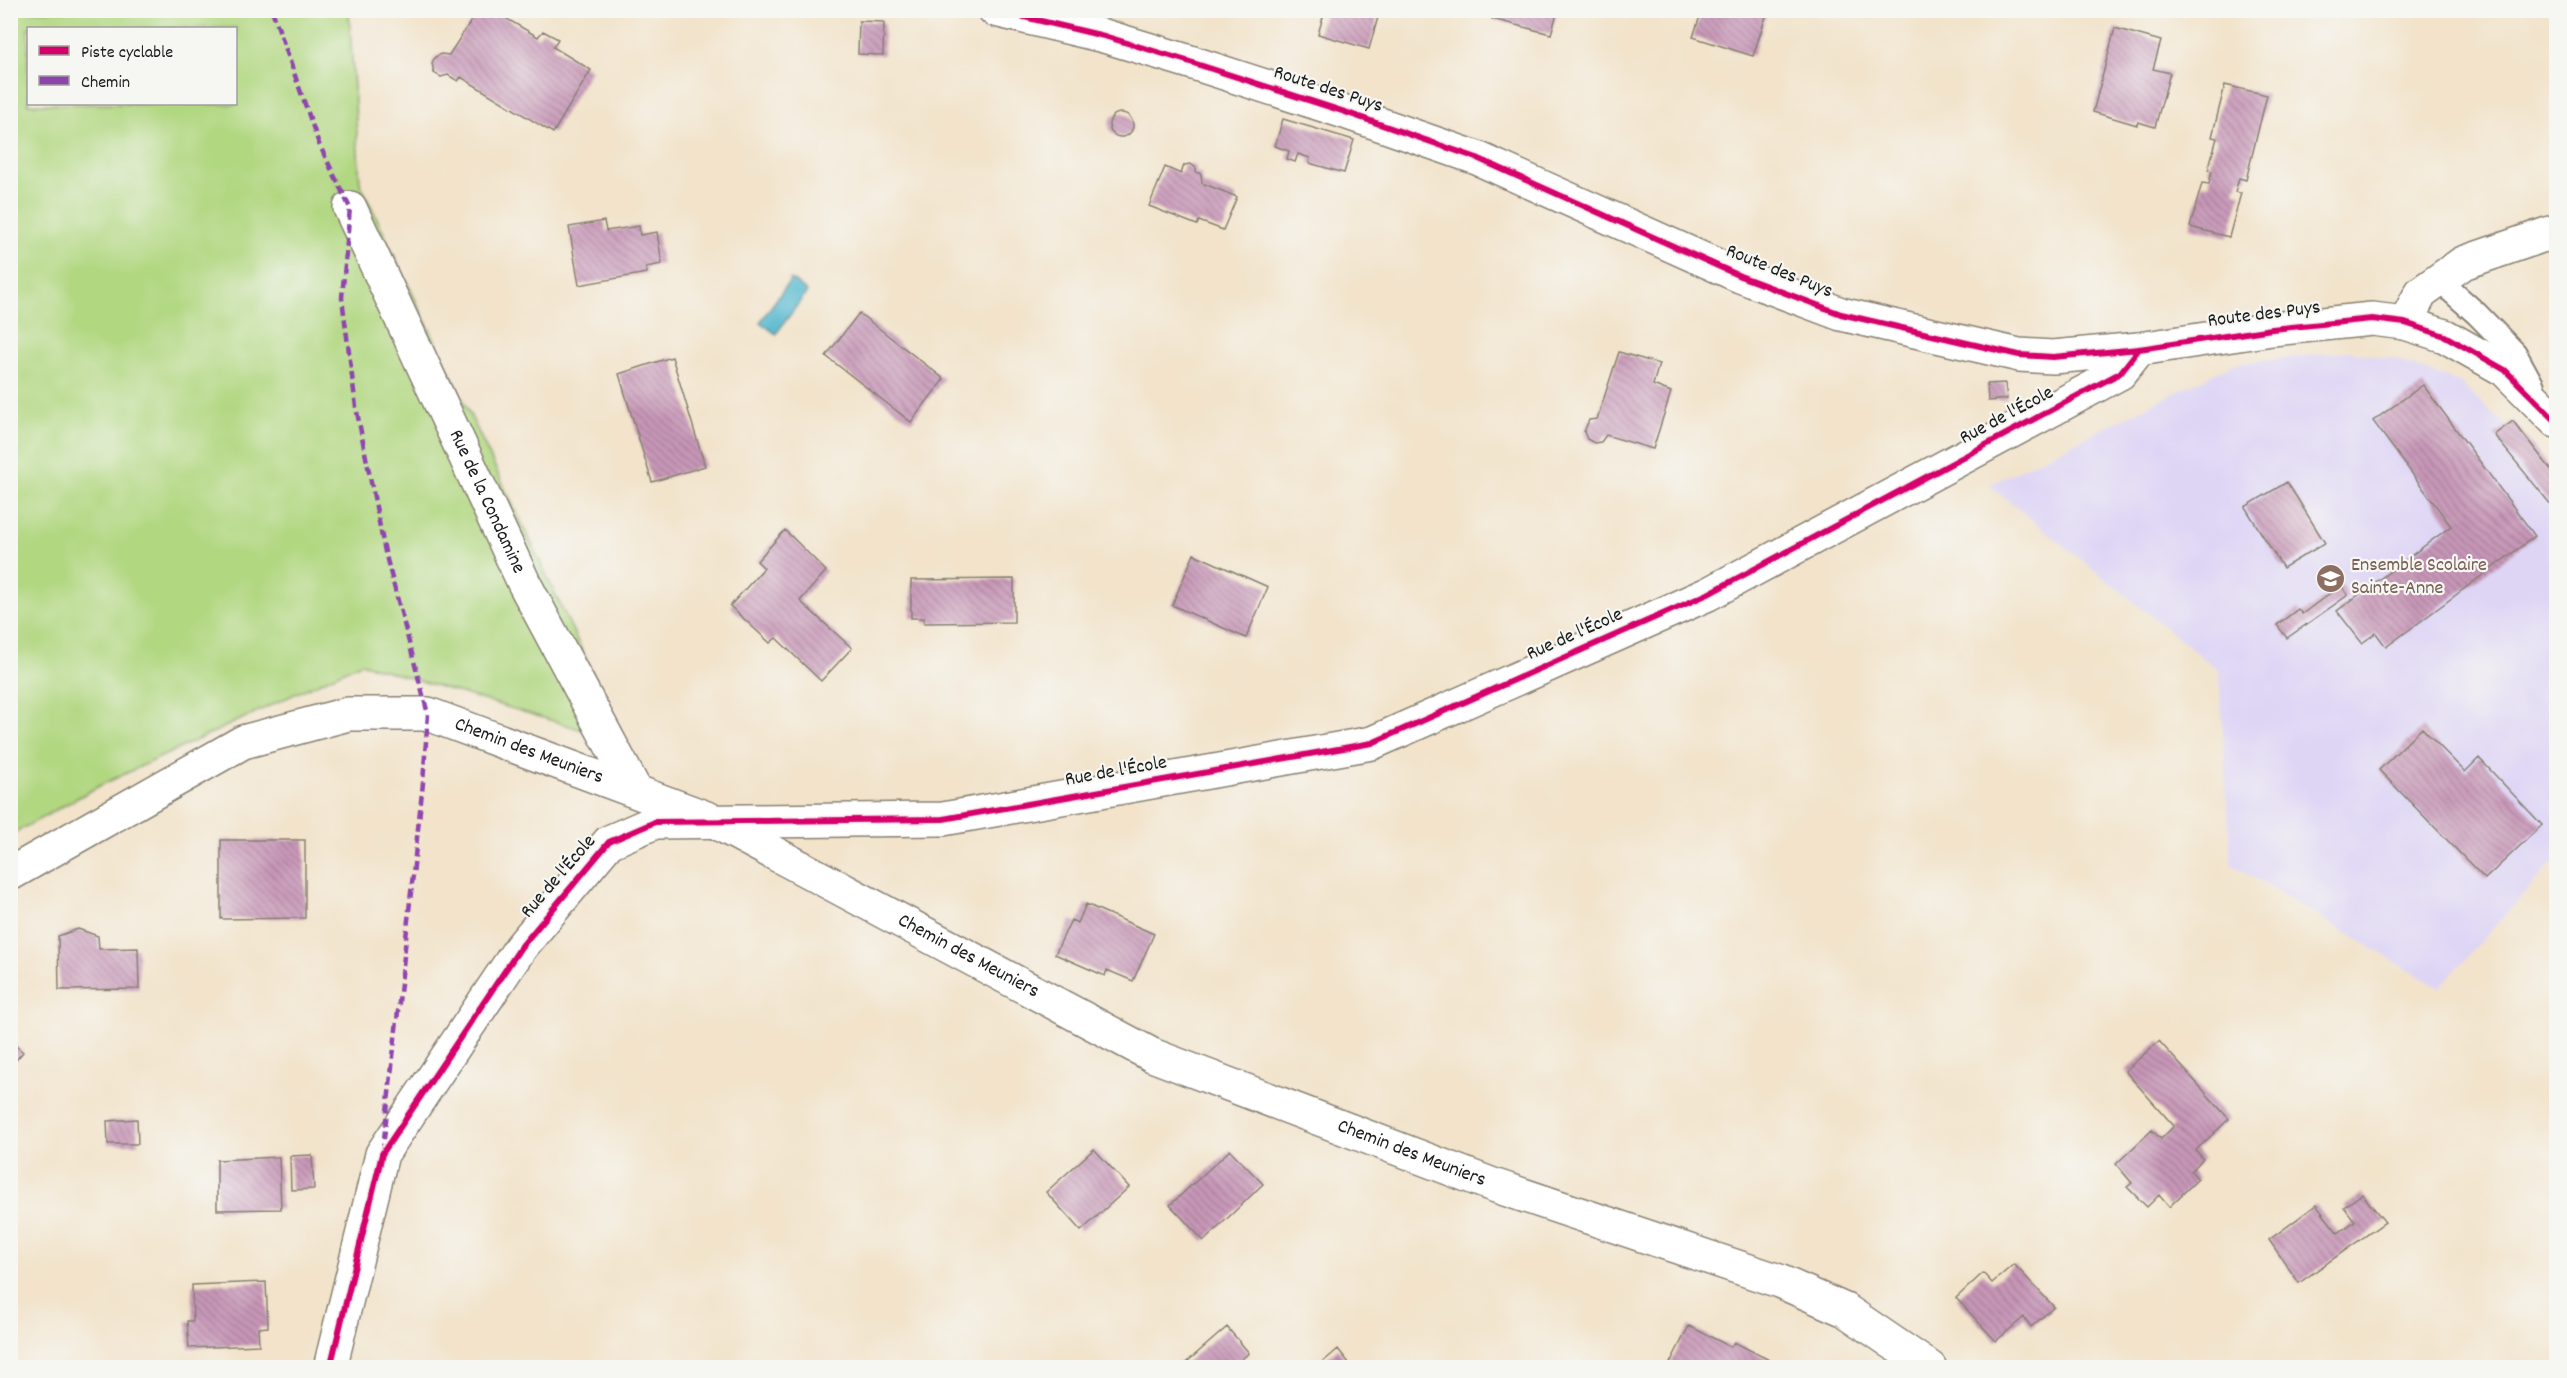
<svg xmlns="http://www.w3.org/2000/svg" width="2567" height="1378" font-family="Dekko,sans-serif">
	<defs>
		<pattern id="building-back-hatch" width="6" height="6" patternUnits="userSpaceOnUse" patternTransform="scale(1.5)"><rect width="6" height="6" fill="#c897b8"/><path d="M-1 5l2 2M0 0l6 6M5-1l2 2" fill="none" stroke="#a27a95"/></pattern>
	</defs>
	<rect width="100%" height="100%" fill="#f6f6f2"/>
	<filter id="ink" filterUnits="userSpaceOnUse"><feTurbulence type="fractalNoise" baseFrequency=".0167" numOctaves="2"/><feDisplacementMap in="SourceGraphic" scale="12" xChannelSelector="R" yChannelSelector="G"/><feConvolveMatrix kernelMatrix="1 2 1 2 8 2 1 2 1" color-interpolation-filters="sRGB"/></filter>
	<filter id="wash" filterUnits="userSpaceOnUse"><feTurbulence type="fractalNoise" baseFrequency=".008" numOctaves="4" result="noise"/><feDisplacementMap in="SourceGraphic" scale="24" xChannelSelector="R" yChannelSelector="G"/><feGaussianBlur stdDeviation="1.35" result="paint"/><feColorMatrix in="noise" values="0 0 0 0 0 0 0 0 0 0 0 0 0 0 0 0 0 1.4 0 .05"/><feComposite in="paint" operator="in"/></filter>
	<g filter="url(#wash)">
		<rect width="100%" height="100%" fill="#f2e3ca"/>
		<path fill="#ded5f5" d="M2348,351L2396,360L2460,383L2556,472V859L2439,988L2231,864L2219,671L1989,485L2233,364Z"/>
		<path fill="#b1d780" stroke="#667a4e" stroke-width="1.5" fill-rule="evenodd" d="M11,11H349L360,183L626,743L361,663L99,786L11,835ZM28,28H236V104H28Z"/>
		<path fill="#4fb6cd" stroke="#366974" stroke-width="1.5" d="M791,279L807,292L776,334L760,322Z"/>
		<g id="blocks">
			<path fill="url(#building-back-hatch)" d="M478,10H492L538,37L543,31L558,39L553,47L591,70L553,133L461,77L458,81L448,75L441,77L434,73L432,63L435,57L441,54L449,55Z
				M1325,10H1380L1369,49L1318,34Z
				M1494,10H1558L1551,34L1492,19Z
				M1702,10H1768L1753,56L1693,37Z
				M859,21L884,22L883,55L858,54Z
				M2115,28L2161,41L2153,69L2170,73L2155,127L2138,122L2137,125L2093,112Z
				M2225,85L2267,95L2246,180L2239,178L2235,192L2241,193L2229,237L2190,227L2202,183L2209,184L2212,171L2208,170L2217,138L2212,137Z
				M1109 125a12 12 0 1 1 24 0a12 12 0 1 1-24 0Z
				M1283,119L1354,140L1344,173L1309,163L1310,158L1298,154L1295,162L1287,159L1289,151L1275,146Z
				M1191,164L1196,168V172L1201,174L1202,183L1237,197L1223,230L1199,221L1197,225L1149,206L1165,167L1181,174L1184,165Z
				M604,221L606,231L639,226L640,235L657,232L662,264L646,267L647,273L579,285L569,227Z
				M859,313L944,379L911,422L826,356Z
				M1619,352L1659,364L1653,385L1671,392L1653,449L1606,435L1601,442L1594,443L1587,439L1584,432L1589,420L1597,419Z
				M672,357L705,466L652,482L619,374Z
				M2005,383L2007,399L1988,401L1987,384Z
				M2423,385L2535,536L2386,647L2376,633L2362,643L2337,611L2451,526L2373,421Z
				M2513,421L2556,476V511L2494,435Z
				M2287,482L2325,543L2283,568L2245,507Z
				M785,530L826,571L800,601L852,648L821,681L776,638L770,643L730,606L764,568L757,561Z
				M1194,554L1268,587L1246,638L1172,605Z
				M1014,579V622L924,623V618H911V580Z
				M2341,585L2348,595L2287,638L2277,625L2298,609L2302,614Z
				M2422,728L2465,772L2479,758L2542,825L2485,879L2379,770Z
				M221,840H305V918L221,919Z
				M1086,904L1154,934L1133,981L1107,970L1105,976L1055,954L1071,920L1078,923Z
				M78,929L98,936L99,949L138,948L139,989L59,990L58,936Z
				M10,1041L23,1052L10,1067Z
				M2159,1041L2229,1119L2196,1150L2203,1159L2191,1171L2198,1179L2169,1207L2159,1195L2147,1207L2127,1187L2132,1183L2116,1164L2152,1130L2161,1139L2174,1126L2125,1071Z
				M137,1119L138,1144H108L107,1121Z
				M1094,1149L1129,1187L1081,1231L1046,1192Z
				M1230,1150L1263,1184L1204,1241L1170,1205Z
				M312,1155L314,1189L291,1190L290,1156Z
				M279,1157L281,1209L217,1210V1160Z
				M2362,1194L2385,1222L2299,1283L2269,1240L2316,1205L2338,1233L2355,1221L2344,1207Z
				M2014,1264L2054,1307L2031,1327L2024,1317L1996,1341L1956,1298L1983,1273L1992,1283Z
				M266,1282L268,1327L258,1328L259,1345L189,1348L187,1321H193L192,1285Z
				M1689,1326L1731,1347L1734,1342L1785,1368L1668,1367Z
				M1227,1327L1249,1353L1231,1368H1180Z
				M1338,1349L1353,1368H1316Z"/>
		</g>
	</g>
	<g filter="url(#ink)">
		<use href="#blocks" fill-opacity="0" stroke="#878073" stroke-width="1.5"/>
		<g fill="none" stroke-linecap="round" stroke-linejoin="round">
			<defs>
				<path id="service" d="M2439,280L2477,314L2515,353L2533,386"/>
				<g id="minor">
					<path id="s1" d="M350,208L524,583L635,790"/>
					<path d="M2405,323L2421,293L2463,263L2556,231"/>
					<path id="s2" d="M10,874L243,742L348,714H428L712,820L1152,1055L1493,1185L1779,1281L1845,1310L1930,1368"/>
					<path d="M330,1368L382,1154L521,947L609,842L655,822L943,819L1372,743L1708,594L2120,373L2139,349"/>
				</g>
				<path id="secondary" d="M995,10L1104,36L1187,61L1342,111L1477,158L1740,276L1841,314L2019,355L2053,357L2139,349L2272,329L2372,319L2405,323L2445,336L2505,370L2556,421"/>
			</defs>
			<use href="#service" stroke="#878073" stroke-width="26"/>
			<use href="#minor" stroke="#878073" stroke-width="36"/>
			<use href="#secondary" stroke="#878073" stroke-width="36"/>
			<use href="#service" stroke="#fff" stroke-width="22"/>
			<use href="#minor" stroke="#fff" stroke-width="33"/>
			<use href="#secondary" stroke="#fff" stroke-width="33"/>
			<path stroke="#8e44ad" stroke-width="4.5" stroke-dasharray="9 4.5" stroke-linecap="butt" d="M272,10L319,144L350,208L342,298L356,407L385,552L428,714L423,783L383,1148"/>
			<defs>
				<path id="cycleway" d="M995,10L1104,36L1187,61L1342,111L1477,158L1740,276L1841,314L2019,355L2053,357L2139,349L2272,329L2372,319L2405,323L2445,336L2505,370L2556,421
					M330,1368L382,1154L521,947L609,842L655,822L943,819L1372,743L1708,594L2120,373L2139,349"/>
			</defs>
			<use href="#cycleway" stroke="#f6f6f2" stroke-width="10"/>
			<use href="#cycleway" stroke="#d6006c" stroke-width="6"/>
		</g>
	</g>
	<defs>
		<symbol id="school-disc" viewBox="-11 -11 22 22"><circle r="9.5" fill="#8d6e63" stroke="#f6f6f2"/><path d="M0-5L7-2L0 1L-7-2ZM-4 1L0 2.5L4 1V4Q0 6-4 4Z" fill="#fff"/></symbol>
	</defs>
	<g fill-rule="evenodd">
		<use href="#school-disc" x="2314" y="562" width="33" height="33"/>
	</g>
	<g text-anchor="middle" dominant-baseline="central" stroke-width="4.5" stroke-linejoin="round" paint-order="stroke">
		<g font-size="20" fill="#1c1c1c" stroke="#f6f6f2">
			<text transform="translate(1328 90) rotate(18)">Route des Puys</text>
			<text transform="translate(1779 272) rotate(22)">Route des Puys</text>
			<text transform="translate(2264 315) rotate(-7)">Route des Puys</text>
			<text transform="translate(2007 416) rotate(-28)">Rue de l'École</text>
			<text stroke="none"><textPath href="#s1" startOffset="324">Rue de la Condamine</textPath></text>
			<text transform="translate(1575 635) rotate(-24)">Rue de l'École</text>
			<text stroke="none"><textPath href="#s2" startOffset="564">Chemin des Meuniers</textPath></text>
			<text transform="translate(1116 772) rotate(-10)">Rue de l'École</text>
			<text transform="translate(559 877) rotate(-49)">Rue de l'École</text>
			<text stroke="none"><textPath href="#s2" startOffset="1050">Chemin des Meuniers</textPath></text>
			<text stroke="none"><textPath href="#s2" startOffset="1536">Chemin des Meuniers</textPath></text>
		</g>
		<g font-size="20" fill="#785e54" stroke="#f6f6f2" text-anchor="start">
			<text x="2351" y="566">Ensemble Scolaire<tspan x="2351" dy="23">Sainte-Anne</tspan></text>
		</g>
	</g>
	<rect width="2567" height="1378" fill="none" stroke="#f6f6f2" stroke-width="36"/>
	<rect x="27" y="27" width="210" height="78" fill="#f6f6f2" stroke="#9f9f9c" stroke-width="1.5"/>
	<rect x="39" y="46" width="30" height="9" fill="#d6006c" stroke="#9f9f9c" stroke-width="1.5"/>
	<text x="81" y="57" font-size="18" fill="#1c1c1c">Piste cyclable</text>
	<rect x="39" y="76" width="30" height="9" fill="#8e44ad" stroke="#9f9f9c" stroke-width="1.5"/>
	<text x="81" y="87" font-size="18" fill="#1c1c1c">Chemin</text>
</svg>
